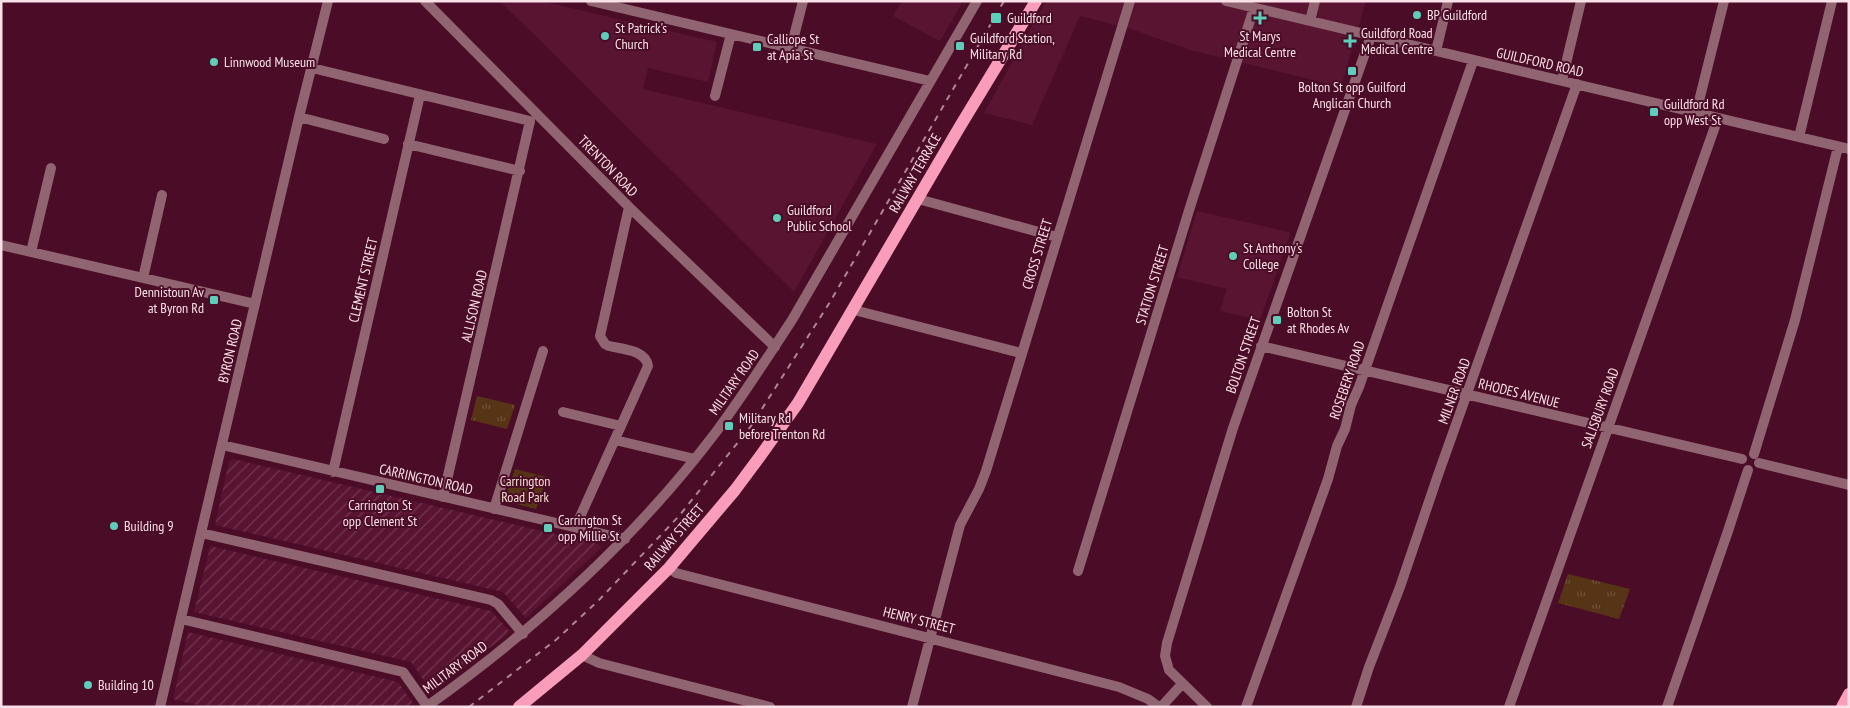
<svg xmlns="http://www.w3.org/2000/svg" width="1850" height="708" font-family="'PT Sans Narrow',sans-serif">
	<defs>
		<pattern id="industrial-furrows" width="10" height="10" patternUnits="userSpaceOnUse" patternTransform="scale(1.25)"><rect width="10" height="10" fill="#591432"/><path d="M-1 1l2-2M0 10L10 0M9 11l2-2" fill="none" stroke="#723650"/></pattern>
		<pattern id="grass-tufts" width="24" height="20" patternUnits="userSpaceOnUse" patternTransform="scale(1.25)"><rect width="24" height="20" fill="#563415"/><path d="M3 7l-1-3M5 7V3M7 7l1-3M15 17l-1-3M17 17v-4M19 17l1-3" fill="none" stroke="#6f5137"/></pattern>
	</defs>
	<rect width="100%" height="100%" fill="#4a0c26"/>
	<path fill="#591432" d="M500,1H541L717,42L708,82L648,68L643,89L877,144L794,292Z
		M902,1H963L940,41L893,16Z
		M1046,1H1366L1341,87L1190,50L1131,29L1080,16L1032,125L984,113Z
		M1197,211L1289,232L1290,235L1260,320L1220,311L1227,289L1177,277Z"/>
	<path fill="url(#industrial-furrows)" d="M233,459L598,544L601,548L526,618L503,592L215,525L229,461Z
		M210,546L491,611L510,632L499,641L432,689L429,688L411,662L194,612Z
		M188,632L398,682L413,703L406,707H205L173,699Z"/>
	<path fill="url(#grass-tufts)" d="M477,396L515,405L507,429L471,420Z
		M515,469L547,477L536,509L508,502L505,498Z
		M1568,574L1630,589L1619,619L1558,603Z"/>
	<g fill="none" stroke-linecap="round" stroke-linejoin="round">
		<path stroke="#906471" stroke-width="10" d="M425,1L629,207L775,347
			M591,1L930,81
			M1226,1L1849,149
			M1310,21L1315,1
			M791,48L803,1
			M1436,51L1448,1
			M312,68L530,121
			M1562,80L1581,1
			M715,96L731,34
			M1696,113L1724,1
			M299,117L384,139
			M1799,137L1832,1
			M408,144L520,171
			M918,199L1057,237
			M1,245L255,304
			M31,252L51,168
			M143,278L162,195
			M854,310L1021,353
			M1261,346L1742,459
			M563,412L621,426
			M615,440L695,459
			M222,445L625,539
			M1754,454L1795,320L1838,147
			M1759,463L1849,485
			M333,472L420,95
			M443,497L530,121
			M494,509L543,351
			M575,528L648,366C646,350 622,349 609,346L605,344L600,336L629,207
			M201,533L491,600L498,604L523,634
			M669,568L676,573L1119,687L1148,699L1159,707
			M1078,571L1191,204L1254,8
			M181,619L403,672L427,706
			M582,655L599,663L770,707
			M160,707L299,117L328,1
			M426,707C534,630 635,539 716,432C743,396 767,358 792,320L977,1
			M912,707L960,525L979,489L986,471L1130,1
			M1161,707L1182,684
			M1207,707L1169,670L1165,656L1167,643L1233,428L1371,36
			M1246,707L1328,479L1337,446L1345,429L1351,405L1359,387L1473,61
			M1356,707L1369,667L1400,587L1438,475L1577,84
			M1509,707L1718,118
			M1667,707L1728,531L1748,470"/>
		<path stroke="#f99dba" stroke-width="12" d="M519,707L582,655L669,568L735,490L761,455L798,403L959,128L1036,1
			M1842,707L1849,694"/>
		<path stroke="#ae8594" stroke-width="2" stroke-dasharray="6 6" stroke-linecap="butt" d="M469,707L557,639L599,600L679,516L751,426L830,302L1004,1"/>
	</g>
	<g fill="#5cceba" stroke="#4a0c26" stroke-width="2">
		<circle cx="1417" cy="15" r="5"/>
		<rect x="990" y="12" width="12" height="12" rx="2.5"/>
		<path d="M1257.5 10.5h5v5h5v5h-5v5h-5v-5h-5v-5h5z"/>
		<circle cx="605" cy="36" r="5"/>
		<path d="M1347.5 33.5h5v5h5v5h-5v5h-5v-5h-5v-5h5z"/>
		<rect x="955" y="41" width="10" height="10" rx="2.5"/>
		<rect x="752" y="42" width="10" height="10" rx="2.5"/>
		<circle cx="214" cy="62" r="5"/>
		<rect x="1347" y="66" width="10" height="10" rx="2.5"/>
		<rect x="1649" y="107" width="10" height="10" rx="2.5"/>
		<circle cx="777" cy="218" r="5"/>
		<circle cx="1233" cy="256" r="5"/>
		<rect x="209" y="295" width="10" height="10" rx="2.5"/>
		<rect x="1272" y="315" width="10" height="10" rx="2.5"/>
		<rect x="724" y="421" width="10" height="10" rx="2.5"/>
		<rect x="375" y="484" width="10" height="10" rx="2.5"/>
		<circle cx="114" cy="526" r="5"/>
		<rect x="543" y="523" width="10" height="10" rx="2.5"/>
		<circle cx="88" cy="685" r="5"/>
	</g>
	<g text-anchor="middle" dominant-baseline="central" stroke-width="4" stroke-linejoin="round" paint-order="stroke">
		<g font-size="14" fill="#fae1e7" stroke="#4a0c26" text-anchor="start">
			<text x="1427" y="15">BP Guildford</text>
			<text x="1007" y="18">Guildford</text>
			<text x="615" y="28">St Patrick's<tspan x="615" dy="16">Church</tspan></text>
			<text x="1361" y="33">Guildford Road<tspan x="1361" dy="16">Medical Centre</tspan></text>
			<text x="1260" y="36" text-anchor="middle">St Marys<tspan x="1260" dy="16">Medical Centre</tspan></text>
			<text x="970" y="38">Guildford Station,<tspan x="970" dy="16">Military Rd</tspan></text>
			<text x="767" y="39">Calliope St<tspan x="767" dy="16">at Apia St</tspan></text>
			<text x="224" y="62">Linnwood Museum</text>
			<text x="1352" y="87" text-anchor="middle">Bolton St opp Guilford<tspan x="1352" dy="16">Anglican Church</tspan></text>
			<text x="1664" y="104">Guildford Rd<tspan x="1664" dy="16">opp West St</tspan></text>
			<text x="787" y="210">Guildford<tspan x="787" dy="16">Public School</tspan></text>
			<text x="1243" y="248">St Anthony's<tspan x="1243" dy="16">College</tspan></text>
			<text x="204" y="292" text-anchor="end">Dennistoun Av<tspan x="204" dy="16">at Byron Rd</tspan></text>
			<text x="1287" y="312">Bolton St<tspan x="1287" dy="16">at Rhodes Av</tspan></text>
			<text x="739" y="418">Military Rd<tspan x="739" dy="16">before Trenton Rd</tspan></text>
			<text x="380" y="505" text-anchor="middle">Carrington St<tspan x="380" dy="16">opp Clement St</tspan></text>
			<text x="558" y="520">Carrington St<tspan x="558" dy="16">opp Millie St</tspan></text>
			<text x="124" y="526">Building 9</text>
			<text x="98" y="685">Building 10</text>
		</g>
		<g font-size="14" fill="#fae1e7" stroke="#4a0c26">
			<text transform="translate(1540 62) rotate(13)">GUILDFORD ROAD</text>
			<text transform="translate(608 166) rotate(46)">TRENTON ROAD</text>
			<text transform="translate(915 173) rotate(-60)">RAILWAY TERRACE</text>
			<text transform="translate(1037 254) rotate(-73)">CROSS STREET</text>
			<text transform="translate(363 280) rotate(-77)">CLEMENT STREET</text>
			<text transform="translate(1152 285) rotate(-73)">STATION STREET</text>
			<text transform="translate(474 306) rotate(-77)">ALLISON ROAD</text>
			<text transform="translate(230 351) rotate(-77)">BYRON ROAD</text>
			<text transform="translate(1243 355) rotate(-71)">BOLTON STREET</text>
			<text transform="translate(1347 380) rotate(-71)">ROSEBERY ROAD</text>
			<text transform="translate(734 382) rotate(-55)">MILITARY ROAD</text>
			<text transform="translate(1454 391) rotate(-70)">MILNER ROAD</text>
			<text transform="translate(1519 393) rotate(14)">RHODES AVENUE</text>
			<text transform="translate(1600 408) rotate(-70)">SALISBURY ROAD</text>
			<text transform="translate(426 479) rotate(13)">CARRINGTON ROAD</text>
			<text transform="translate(674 537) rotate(-49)">RAILWAY STREET</text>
			<text transform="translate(919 620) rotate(14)">HENRY STREET</text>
			<text transform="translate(455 667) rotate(-37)">MILITARY ROAD</text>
		</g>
		<g font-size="14" fill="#f4dece" stroke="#4a0c26">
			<text x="525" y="481">Carrington<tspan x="525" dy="16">Road Park</tspan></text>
		</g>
	</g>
	<rect width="1850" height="708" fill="none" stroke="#fae1e7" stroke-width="5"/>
</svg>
